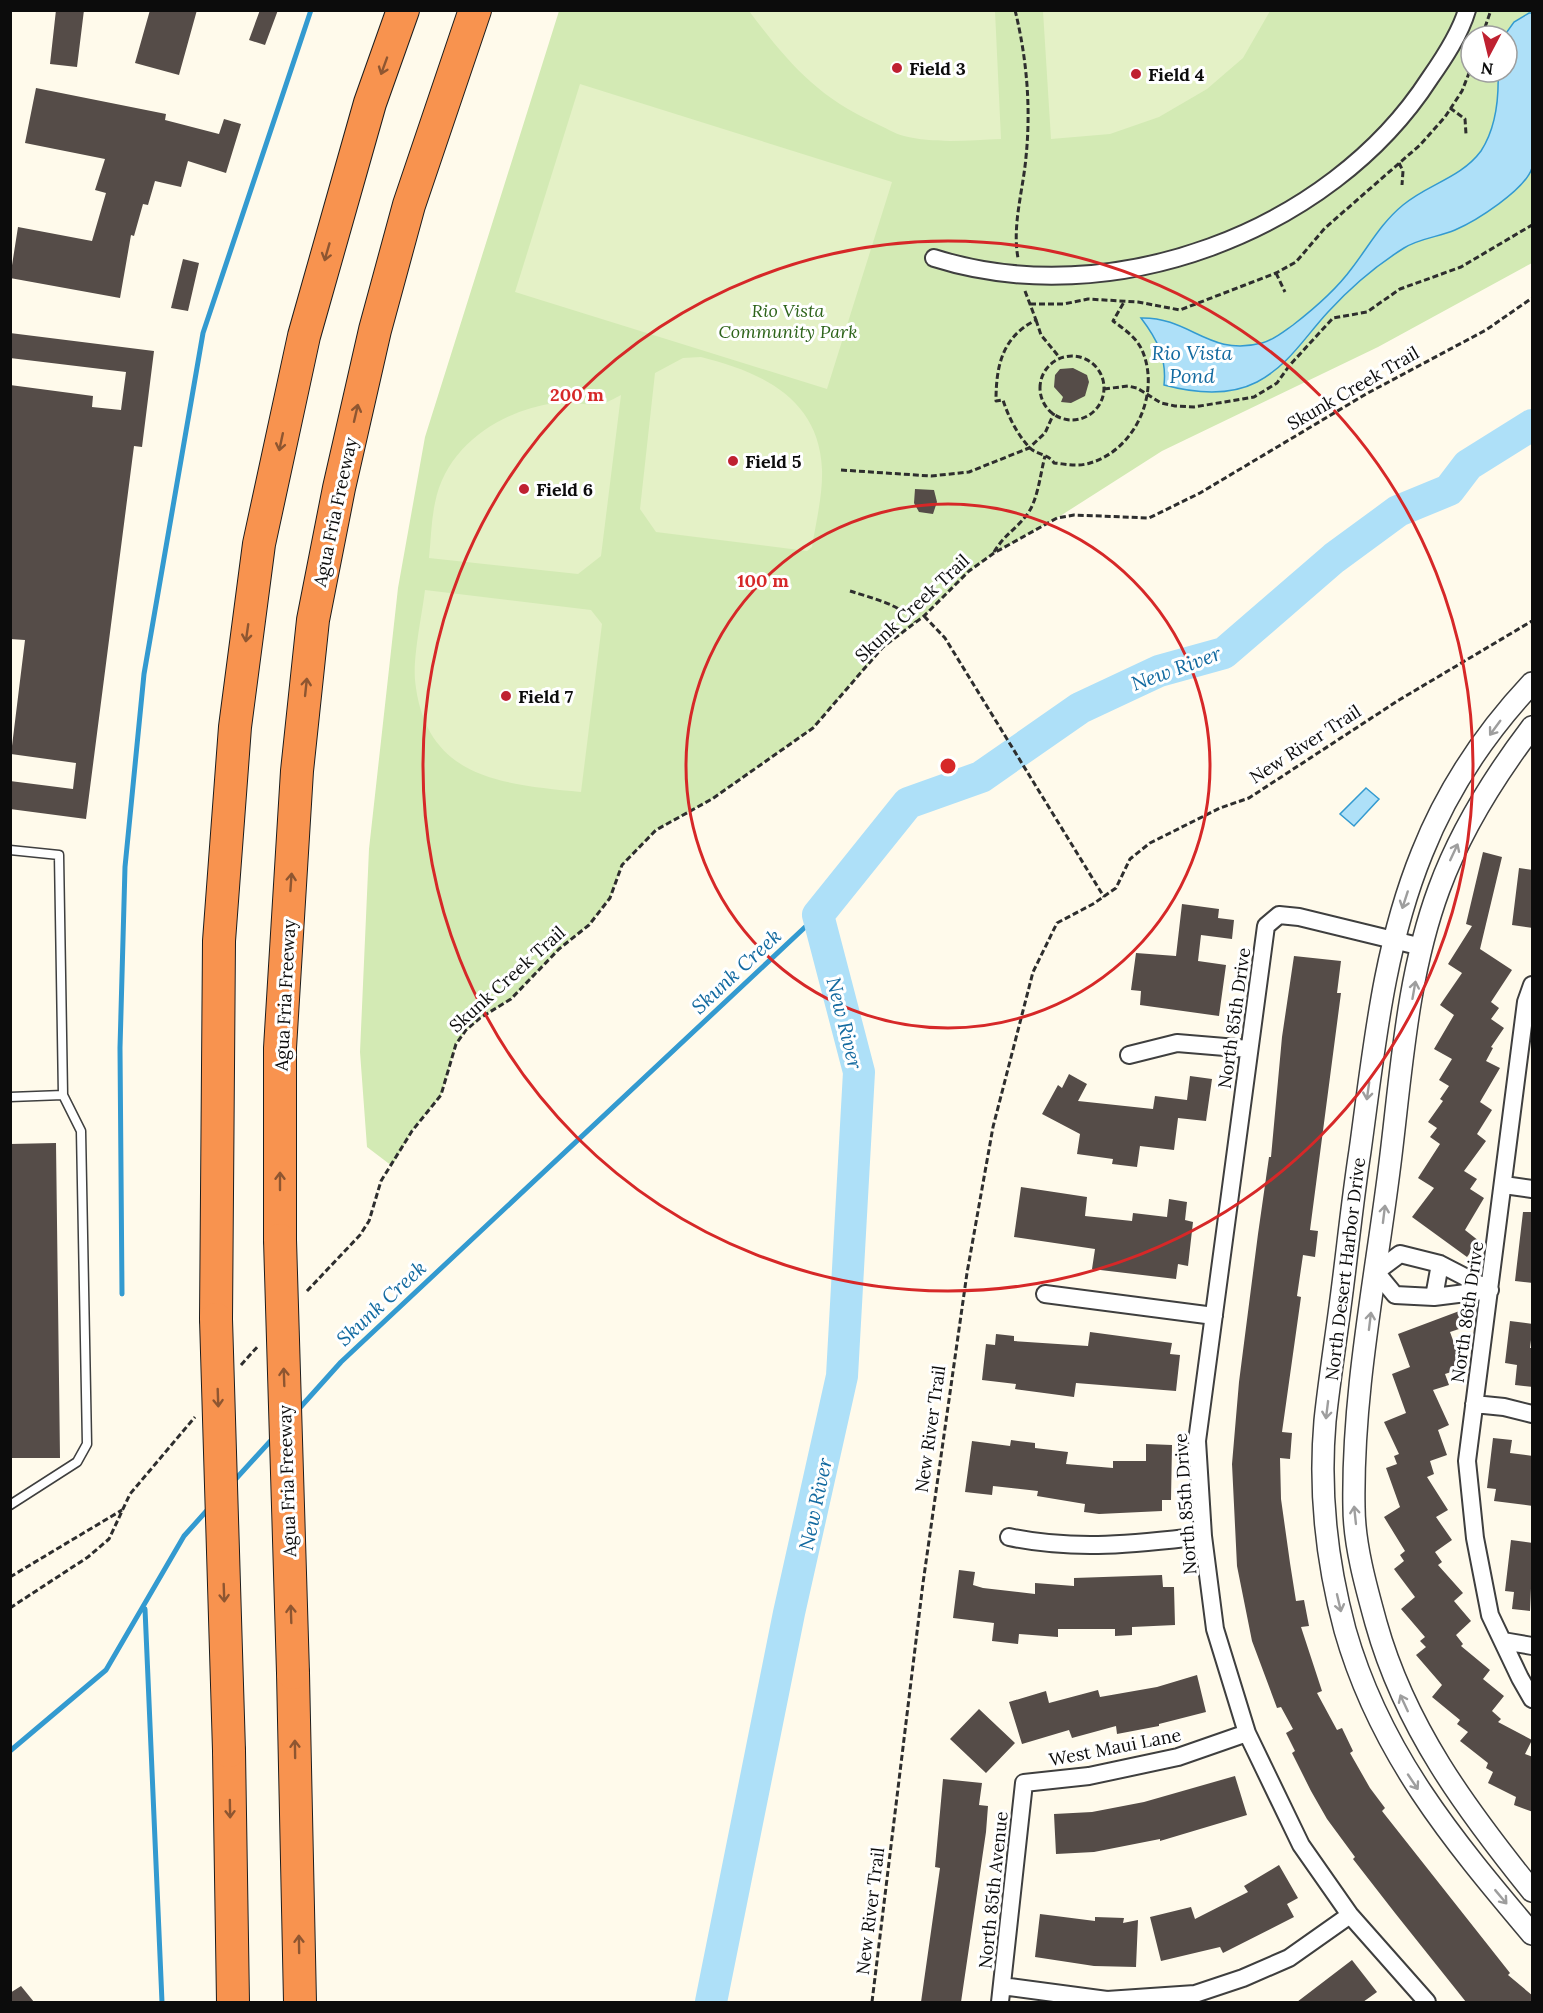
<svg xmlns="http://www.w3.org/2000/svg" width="1543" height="2013" font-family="Lora,serif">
	<rect width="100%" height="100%" fill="#fffaeb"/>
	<path fill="#d3eab4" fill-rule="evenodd" d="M559,11H1532V263L1378,347L1162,451L1057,518L994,553L969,571L924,616L883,647L813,728L712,799L656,830L622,865L610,898L589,925L559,949L511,999L480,1018L466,1030L456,1044L441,1095L412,1131L392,1166L367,1147L360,1052L369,849L398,588L425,437ZM1471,36H1507V72H1471Z"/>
	<path fill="#e4f1c6" d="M749,11H995L1001,139C970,140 935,144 904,136C895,134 884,127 875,123C816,96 787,61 749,11Z
		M1043,11V10L1270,11L1243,58L1207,89L1159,117L1110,134L1051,139Z
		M580,84L892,182L827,389L515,292Z
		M701,357C761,372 819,398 822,469C823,494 816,522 812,547L807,551L656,532L640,509L655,373L683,358Z
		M621,395L601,556L578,574L429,558C431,540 431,521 435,503C446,446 500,411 554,403C570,400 585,406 600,404C607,403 615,398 621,395Z
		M425,590L591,610L602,624L581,792C501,784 425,779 415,680C413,656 422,615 425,590Z"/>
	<path fill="#aee0f8" stroke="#339ad0" stroke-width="1.5" d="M1529,13H1532C1532,52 1532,92 1532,131C1532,141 1536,158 1532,168C1525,190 1476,221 1455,230C1439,237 1420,238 1404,248C1377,265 1349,289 1328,312C1304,338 1289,365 1257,382C1228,397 1194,393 1164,385C1167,358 1157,339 1141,318C1191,317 1208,357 1262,343C1274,340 1283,332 1293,325C1315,308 1336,290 1352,268C1369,246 1381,223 1403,205C1428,184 1461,178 1481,151C1496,128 1499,99 1498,72H1507V36H1504L1514,22Z
		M1366,788L1379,799L1354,826L1340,814Z"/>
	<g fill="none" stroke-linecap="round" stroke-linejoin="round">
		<path stroke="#339ad0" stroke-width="5" d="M122,1294L120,1048L125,867L144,674L203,333L311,10
			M297,1411L341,1362L818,915
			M233,1482L275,1436
			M145,1609L162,2002
			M10,1751L106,1670L184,1536L210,1507"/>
		<path stroke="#aee0f8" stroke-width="32" d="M711,2002L789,1613L842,1376L859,1072L818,915L908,803L981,777L1080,708L1159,671L1224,653L1334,558L1398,511L1449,490L1468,465L1532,425"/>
	</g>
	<path fill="#554c48" d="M56,10H84L77,67L50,64Z
		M150,10H197L179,75L135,63Z
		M260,10H278L265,45L249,40Z
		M36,88L166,114L165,120L219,134L224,119L241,124L226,173L188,161L181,187L155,181L148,205L143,204L134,236L131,235L120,298L10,278L18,227L92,241L106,193L95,190L105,159L25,143Z
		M183,259L199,263L188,311L171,308Z
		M10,333L154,351L142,447L134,446L86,819L10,809V781L73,789L76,763L11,754L25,640L10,639V385L93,396L92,407L121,410L126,372L10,358Z
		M1073,368L1087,375L1089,382L1085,396L1071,403L1061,402L1063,397L1054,387L1055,375L1060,369Z
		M915,489L934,490L937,502L933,514L919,512L914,503Z
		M1483,852L1502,857L1480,949L1512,970L1491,1002L1499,1008L1491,1019L1504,1028L1491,1047L1493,1048L1486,1061L1500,1068L1480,1102L1492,1110L1477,1134L1486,1141L1464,1171L1477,1179L1470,1189L1484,1198L1465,1230L1479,1241L1467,1257L1412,1217L1434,1188L1418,1178L1440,1144L1430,1137L1437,1128L1428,1122L1443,1101L1440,1099L1449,1086L1439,1080L1452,1059L1434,1049L1454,1015L1440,1005L1462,973L1448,964L1472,926L1466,924Z
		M1519,868L1533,870V928L1512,925Z
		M1182,904L1219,909L1218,918L1234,920L1232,939L1201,935L1198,961L1226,965L1219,1016L1140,1005L1141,991L1131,990L1136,953L1176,956Z
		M1294,956L1341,961L1337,993H1341L1310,1230L1318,1231L1315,1257L1303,1255L1297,1296L1301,1297L1282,1432L1292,1433L1290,1459L1280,1458L1281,1499L1290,1563L1296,1601L1304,1600L1309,1626L1301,1627L1322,1691L1317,1693L1337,1730L1342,1728L1353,1751L1350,1753L1370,1788L1385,1808L1382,1811L1510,1973L1508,1975L1533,1996V2002H1466L1395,1913L1353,1859L1355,1857L1327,1819L1311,1791L1292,1753L1295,1751L1286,1733L1293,1729L1281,1707L1277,1708L1252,1641L1237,1566L1232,1464L1239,1382L1258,1234L1269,1157H1271L1282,1037Z
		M1069,1074L1087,1084L1078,1101L1153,1109L1155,1096L1187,1100L1190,1076L1212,1079L1206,1121L1178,1118L1174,1150L1140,1146L1137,1167L1112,1164L1113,1159L1077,1154L1080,1134L1042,1114L1058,1085L1062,1088Z
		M56,1143L60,1458H10V1144Z
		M1021,1187L1087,1197L1085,1216L1132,1221L1133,1213L1167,1217L1169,1199L1187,1202L1185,1220L1193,1222L1188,1266L1178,1264L1176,1279L1092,1269L1095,1249L1014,1237Z
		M1523,1212H1533V1283L1515,1281Z
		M1462,1310L1468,1326L1450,1332L1463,1368L1445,1374L1449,1385L1433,1390L1449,1425L1438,1430L1447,1455L1430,1461L1434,1474L1427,1477L1448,1510L1436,1517L1452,1540L1435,1552L1442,1562L1438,1565L1463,1593L1454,1601L1471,1621L1456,1635L1463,1644L1461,1646L1490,1670L1483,1679L1504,1696L1492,1711L1501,1719L1498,1722L1532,1740L1525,1754L1533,1757V1812L1514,1805L1516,1797L1488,1783L1493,1772L1486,1768L1488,1763L1460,1741L1468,1732L1457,1724L1460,1720L1432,1697L1442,1685L1416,1655L1426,1647L1420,1641L1425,1637L1401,1609L1415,1597L1394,1569L1404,1561L1400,1555L1405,1551L1384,1517L1400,1507L1386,1468L1397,1464L1394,1456L1399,1454L1384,1422L1406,1413L1392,1374L1410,1367L1398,1334Z
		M1510,1321L1533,1324L1530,1348H1533V1387L1515,1385L1517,1365L1505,1363Z
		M1090,1332L1172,1343L1170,1354L1180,1355L1176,1391L1076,1383L1074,1397L1015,1389L1016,1384L982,1380L986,1344L995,1345L996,1334L1014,1336V1341L1088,1346Z
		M1493,1438L1512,1440L1510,1453L1533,1456V1506L1494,1501L1496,1489L1487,1488Z
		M1011,1440L1035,1443V1448L1068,1452L1066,1464L1113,1468V1461H1146V1444L1172,1445L1171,1500H1162V1511L1099,1514L1084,1512L1085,1504L1037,1496L1038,1491L993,1486L992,1495L965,1492L972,1441L1010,1446Z
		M1511,1540L1533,1543L1530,1611L1512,1609L1514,1592L1505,1591Z
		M959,1570L975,1572L973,1585L983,1588L1035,1594V1583L1074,1586V1578L1162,1575L1163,1587H1174L1175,1625L1132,1627V1635L1115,1636V1629H1058V1637L1019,1634L1018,1644L992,1641L994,1623L953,1618Z
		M1197,1675L1206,1712L1159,1724V1726L1117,1734L1116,1726L1072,1738L1069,1730L1022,1744L1009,1702L1046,1691L1049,1703L1098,1690L1100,1697L1157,1687Z
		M979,1709L1015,1743L986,1773L950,1739Z
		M1235,1776L1247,1815L1160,1841V1839L1094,1852L1056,1854L1054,1814L1092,1812L1144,1802Z
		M943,1779L982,1783L979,1805L988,1806L986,1832L961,2002H921L940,1868L935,1867Z
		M1279,1865L1298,1898L1287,1904L1294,1917L1223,1953L1220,1947L1161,1961L1150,1917L1191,1907L1195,1919L1248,1892L1244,1886Z
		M1040,1914L1095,1921V1917L1124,1918L1123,1923L1138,1920L1136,1967L1094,1966L1035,1957Z
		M1352,1960L1377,1992L1363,2002H1297Z
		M21,1986L34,2002H10V1993Z"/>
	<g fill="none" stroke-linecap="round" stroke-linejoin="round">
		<defs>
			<path id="service" d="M10,850L59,855L63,1095L10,1097
				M10,1505L77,1462L87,1444L81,1131L63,1095"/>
			<path id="minor" d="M934,258C1110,314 1330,233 1430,78C1444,58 1460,34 1467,10
				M1422,947L1299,917L1279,915L1266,926L1197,1441L1203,1536L1215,1629L1247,1733L1301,1845L1350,1915L1427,2002
				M1532,985L1526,1002L1467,1461L1475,1538L1490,1615L1520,1678L1532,1699
				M1129,1055L1177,1043L1249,1049
				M1504,1185L1532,1189
				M1400,1254L1440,1264L1490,1290L1434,1297L1395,1295L1376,1272Z
				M1045,1294L1214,1316
				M1434,1297L1440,1264
				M1474,1404L1504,1407L1532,1414
				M1009,1537C1074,1551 1138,1544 1203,1536
				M1503,1641L1532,1646
				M1002,1986L1107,2000L1195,1994L1243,1978L1289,1958L1350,1915
				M1000,2002L1024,1783L1089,1776L1178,1757L1247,1733"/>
			<path id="tertiary" d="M1532,683C1486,732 1447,790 1422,853C1383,949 1374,1050 1360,1151C1352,1203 1347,1255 1340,1307C1335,1345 1329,1383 1325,1421C1319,1490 1327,1563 1345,1630C1380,1753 1452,1839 1532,1934
				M1532,727C1494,777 1461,829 1439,889C1406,978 1401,1078 1389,1171C1375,1282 1352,1395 1354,1507C1354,1544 1366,1587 1376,1623C1405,1727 1466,1809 1532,1891"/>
			<path id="motorway" d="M280,1240V1048L297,771L313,620L339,488L375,330L409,205L475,10
				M216,1319L219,941L235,727L259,544L304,336L370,103L403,10
				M293,1673L300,2002
				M229,1751L233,2002"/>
		</defs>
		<use href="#service" stroke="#3f3f3f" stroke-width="11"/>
		<use href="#minor" stroke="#3f3f3f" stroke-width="20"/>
		<use href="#tertiary" stroke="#3f3f3f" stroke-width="24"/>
		<use href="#motorway" stroke="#1d1d1d" stroke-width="34"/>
		<path stroke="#2e2e2e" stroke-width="3" stroke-dasharray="6 3" stroke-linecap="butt" d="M1015,10C1027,59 1031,108 1026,157C1023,191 1012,225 1018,258
			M1482,36L1491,10
			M1450,108L1465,119L1466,134
			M1399,163L1403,171L1402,185
			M1276,273L1285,292
			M1025,291L1036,320C1002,337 996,366 996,401L1003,400C1008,416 1017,434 1029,447C1036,455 1049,454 1054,463C1066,464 1078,467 1090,463C1135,450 1161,393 1142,350C1136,337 1124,329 1113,321L1124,302
			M1030,304H1064L1088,299L1138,302L1180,310L1276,273L1296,262L1325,228L1420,145L1445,117L1462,91L1471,68
			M1036,320L1041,335L1060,358
			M1040 388a32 32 0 1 1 64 0a32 32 0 1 1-64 0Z
			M1104,389L1128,386L1137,388L1161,403L1175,406L1194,407L1254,397L1277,383L1289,366L1333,318L1367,312L1400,289L1461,267L1532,225
			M841,470L931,476L969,472L1029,448L1045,433L1054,413
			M994,552C1005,534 1014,531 1026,516C1038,501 1040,475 1045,456
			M850,591C871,598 900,604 915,622
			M924,616L945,638L1104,897
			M307,1291L360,1235L369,1221L381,1181L412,1131L441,1095L456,1044L466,1030L480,1018L511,999L559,949L589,925L610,898L622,865L656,830L712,799L813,728L883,647L924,616L969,571L994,553L1057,518L1074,515L1149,518L1200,493L1366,394L1486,330L1532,298
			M241,1365L259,1345
			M10,1577L122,1510
			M10,1608L88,1557L109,1539L130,1494L195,1417
			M872,2002L923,1583L967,1273L993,1127L1033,972L1057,923L1093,904L1116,888L1130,859L1150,843L1220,808L1249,798L1399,700L1532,621"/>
		<use href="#service" stroke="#fff" stroke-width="8"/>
		<use href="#minor" stroke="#fff" stroke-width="16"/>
		<use href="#tertiary" stroke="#fff" stroke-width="21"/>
		<use href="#motorway" stroke="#f8934f" stroke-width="32"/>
		<defs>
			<path id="motorway-bridge" d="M280,1240L293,1673
				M216,1319L229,1751"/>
		</defs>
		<use href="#motorway-bridge" stroke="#1d1d1d" stroke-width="34" stroke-linecap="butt"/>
		<use href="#motorway-bridge" stroke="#f8934f" stroke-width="32"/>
	</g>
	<defs><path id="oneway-shaft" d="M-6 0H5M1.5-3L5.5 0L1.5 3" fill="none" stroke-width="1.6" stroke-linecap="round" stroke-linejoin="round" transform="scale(1.5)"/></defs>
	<g stroke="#8e5631">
		<use href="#oneway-shaft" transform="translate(384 66) rotate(110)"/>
		<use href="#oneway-shaft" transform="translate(327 252) rotate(106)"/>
		<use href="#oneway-shaft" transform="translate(356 413) rotate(-77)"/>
		<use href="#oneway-shaft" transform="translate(281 442) rotate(102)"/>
		<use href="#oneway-shaft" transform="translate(247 633) rotate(98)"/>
		<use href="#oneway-shaft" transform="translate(306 687) rotate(-84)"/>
		<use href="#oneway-shaft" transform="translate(291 882) rotate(-86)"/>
		<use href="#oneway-shaft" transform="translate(280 1181) rotate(-90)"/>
		<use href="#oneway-shaft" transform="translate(284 1377) rotate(-92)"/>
		<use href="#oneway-shaft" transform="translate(218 1398) rotate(88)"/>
		<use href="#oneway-shaft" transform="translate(224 1593) rotate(88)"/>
		<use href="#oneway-shaft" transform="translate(291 1614) rotate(-92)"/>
		<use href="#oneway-shaft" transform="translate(295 1749) rotate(-91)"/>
		<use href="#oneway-shaft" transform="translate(230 1809) rotate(89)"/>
		<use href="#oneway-shaft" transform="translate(299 1944) rotate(-91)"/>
	</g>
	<g stroke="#9e9e9e">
		<use href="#oneway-shaft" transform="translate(1495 728) rotate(126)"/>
		<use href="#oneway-shaft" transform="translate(1454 852) rotate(-65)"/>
		<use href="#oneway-shaft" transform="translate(1405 900) rotate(108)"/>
		<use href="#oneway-shaft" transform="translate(1414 990) rotate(-80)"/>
		<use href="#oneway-shaft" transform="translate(1368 1091) rotate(98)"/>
		<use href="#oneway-shaft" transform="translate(1384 1214) rotate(-83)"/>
		<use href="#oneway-shaft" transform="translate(1370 1321) rotate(-83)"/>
		<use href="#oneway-shaft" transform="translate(1327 1410) rotate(97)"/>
		<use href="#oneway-shaft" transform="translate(1355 1515) rotate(-96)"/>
		<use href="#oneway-shaft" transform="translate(1339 1603) rotate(77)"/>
		<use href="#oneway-shaft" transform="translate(1404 1703) rotate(-115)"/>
		<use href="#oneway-shaft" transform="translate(1413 1782) rotate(56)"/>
		<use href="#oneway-shaft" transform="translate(1501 1897) rotate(50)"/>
	</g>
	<g fill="none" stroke="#d62828" stroke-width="3">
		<circle cx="948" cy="766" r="262"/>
		<circle cx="948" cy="766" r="525"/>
	</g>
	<g fill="#bf2131" stroke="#fff" stroke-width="2">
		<circle cx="897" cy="68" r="6"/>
		<circle cx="1136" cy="74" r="6"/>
		<circle cx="733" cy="461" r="6"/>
		<circle cx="524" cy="489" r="6"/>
		<circle cx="506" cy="696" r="6"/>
	</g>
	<g text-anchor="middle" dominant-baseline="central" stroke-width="6" stroke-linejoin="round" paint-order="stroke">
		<g font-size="18" font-weight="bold" fill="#0c0c0c" stroke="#fff" text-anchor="start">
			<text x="909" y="68">Field 3</text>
			<text x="1148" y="74">Field 4</text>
			<text x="745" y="461">Field 5</text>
			<text x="536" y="489">Field 6</text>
			<text x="518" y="696">Field 7</text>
		</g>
		<g font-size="18" font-style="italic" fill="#2e641b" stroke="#fff">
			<text x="788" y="310">Rio Vista<tspan x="788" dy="21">Community Park</tspan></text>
		</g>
		<g font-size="18" fill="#0c0c0c" stroke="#fff">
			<text transform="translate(1353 388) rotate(-30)">Skunk Creek Trail</text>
			<text transform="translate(335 512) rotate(-78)">Agua Fria Freeway</text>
			<text transform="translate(912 608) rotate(-43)">Skunk Creek Trail</text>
			<text transform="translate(1305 744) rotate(-33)">New River Trail</text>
			<text transform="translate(507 979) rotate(-42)">Skunk Creek Trail</text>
			<text transform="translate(285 995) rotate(-87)">Agua Fria Freeway</text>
			<text transform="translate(1234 1018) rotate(-82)">North 85th Drive</text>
			<text transform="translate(1345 1269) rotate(-83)">North Desert Harbor Drive</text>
			<text transform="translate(1467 1312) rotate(-82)">North 86th Drive</text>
			<text transform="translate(930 1429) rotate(-82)">New River Trail</text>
			<text transform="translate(287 1481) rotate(-92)">Agua Fria Freeway</text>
			<text transform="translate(1185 1504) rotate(-94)">North 85th Drive</text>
			<text transform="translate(1115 1747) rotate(-11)">West Maui Lane</text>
			<text transform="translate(993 1890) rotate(-84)">North 85th Avenue</text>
			<text transform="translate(870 1911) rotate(-83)">New River Trail</text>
		</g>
		<g font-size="20" font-style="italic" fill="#136aa0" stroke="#fff">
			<text x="1192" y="352">Rio Vista<tspan x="1192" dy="23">Pond</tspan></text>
			<text transform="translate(1176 668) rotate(-20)">New River</text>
			<text transform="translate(736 971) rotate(-43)">Skunk Creek</text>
			<text transform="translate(845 1023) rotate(76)">New River</text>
			<text transform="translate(381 1303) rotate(-43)">Skunk Creek</text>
			<text transform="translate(815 1504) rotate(-78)">New River</text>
		</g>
	</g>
	<circle cx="948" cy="766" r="9" fill="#d62828" stroke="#fff" stroke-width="3"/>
	<g font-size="18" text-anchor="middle" font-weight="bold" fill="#d62828" stroke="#fff" stroke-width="6" stroke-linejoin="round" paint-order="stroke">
		<text x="577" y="401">200 m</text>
		<text x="763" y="587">100 m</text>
	</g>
	<rect width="1543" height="2013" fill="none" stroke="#0c0c0c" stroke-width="24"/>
	<g transform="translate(1489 54) rotate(187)"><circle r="28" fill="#ffffff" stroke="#9e9e9e" stroke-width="1.5"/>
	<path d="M0-4.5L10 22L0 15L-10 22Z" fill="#bf2131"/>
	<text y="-9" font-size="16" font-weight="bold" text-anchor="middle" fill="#0c0c0c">N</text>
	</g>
</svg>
